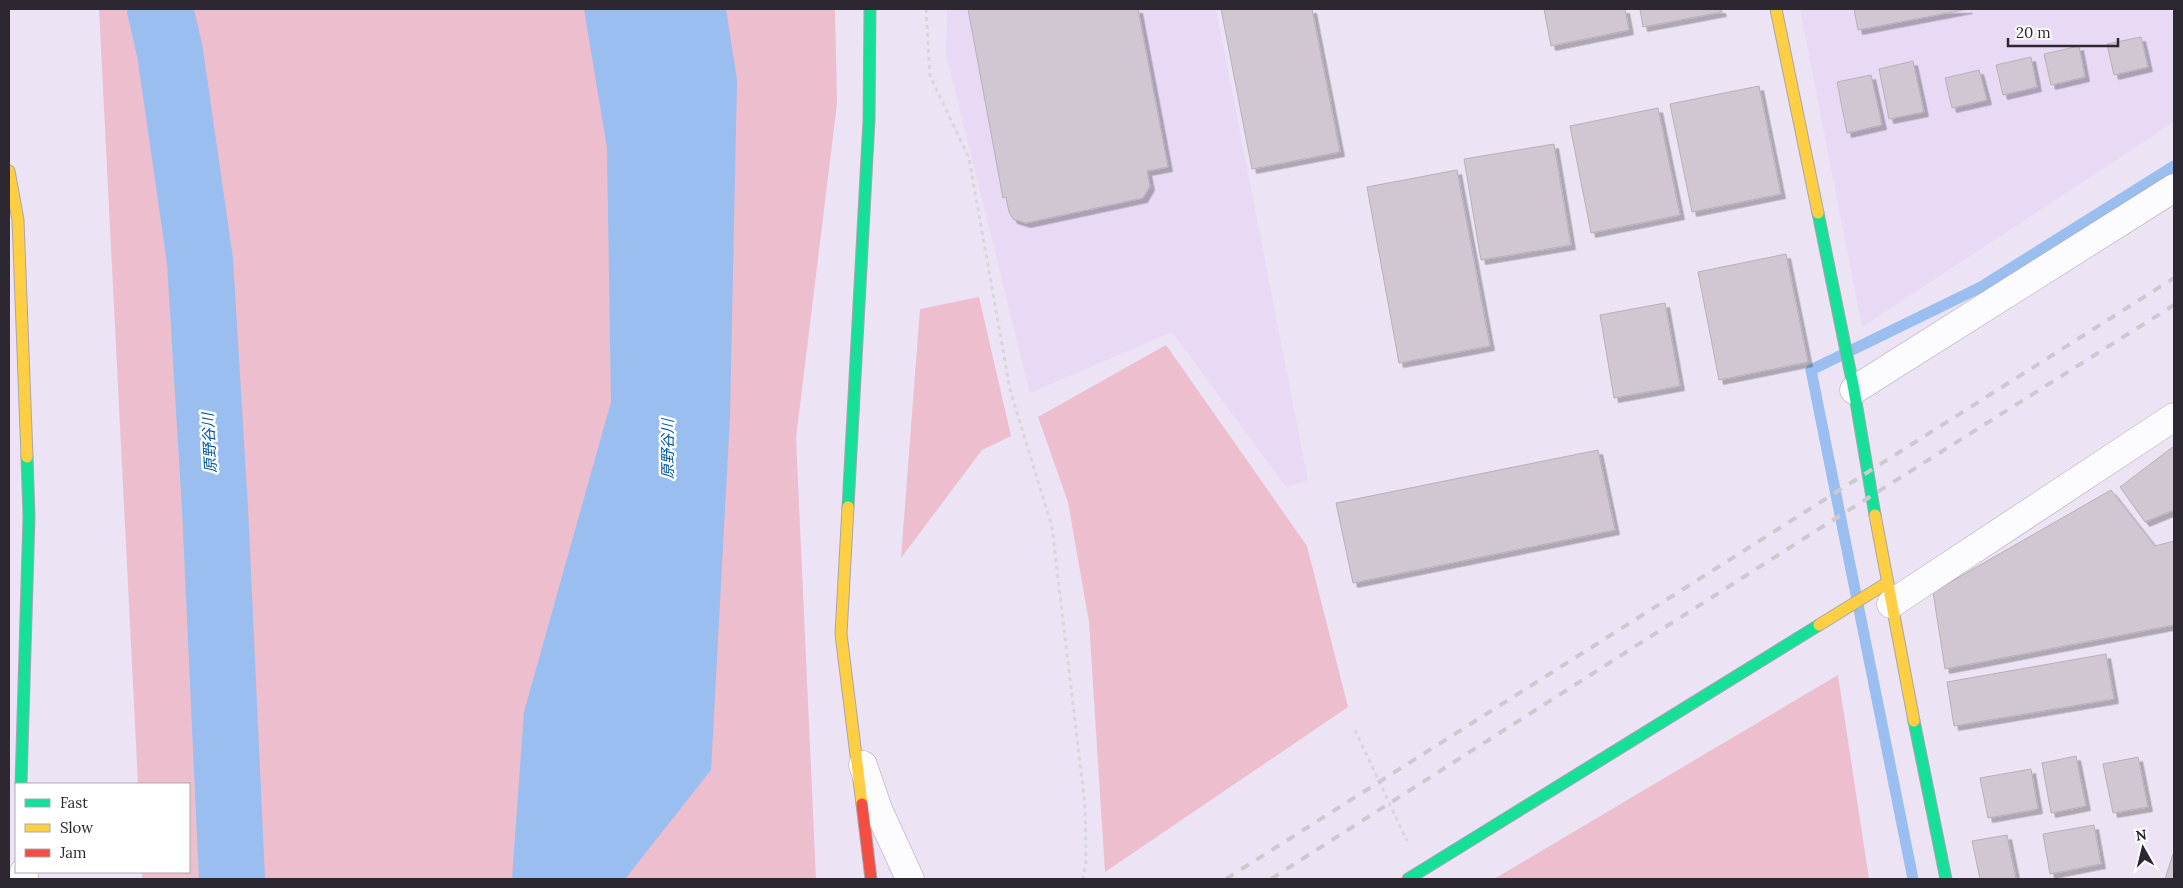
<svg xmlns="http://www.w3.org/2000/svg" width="2183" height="888" font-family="Lora,'Noto Sans JP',serif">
	<defs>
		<filter id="shadow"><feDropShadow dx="4.5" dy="4.5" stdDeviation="0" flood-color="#0004"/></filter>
	</defs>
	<rect width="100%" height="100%" fill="#ece4f4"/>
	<path fill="#e8daf5" d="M947,9H1216L1308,481L1286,487L1172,332L1030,393L946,54Z
		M1800,9H2174V122L1862,327Z"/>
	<path fill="#edbecd" d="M99,9H835L837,104L796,438L816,879H142V872H189V784H138Z
		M979,297L1011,436L982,450L901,558L920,309Z
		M1166,345L1307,546L1348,707L1105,872L1089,622L1068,502L1038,417Z
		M1838,675L1869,879H1494Z"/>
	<path fill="#99beef" d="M584,9H726L737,80L730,416L711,770L625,879H512L524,712L611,402L607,148Z"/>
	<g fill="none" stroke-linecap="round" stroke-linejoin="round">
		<path stroke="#99beef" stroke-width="11" d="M1913,879L1811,370L1981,287L2174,166"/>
		<path stroke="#99beef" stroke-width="66" d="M160,9L170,52L200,261L215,508L232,879"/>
	</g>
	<path fill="#d0c7d2" stroke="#b8afba" filter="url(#shadow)" d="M968,9H1138L1168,167L1147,171L1150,186L1143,198L1026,223L1013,219L1009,212L1006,197L1003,198Z
		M1221,9H1312L1340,152L1252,169Z
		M1544,9H1625L1629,30L1551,46Z
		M1640,9H1721L1722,12L1643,27Z
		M1854,9H1968L1858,30Z
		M2141,37L2148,67L2114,75L2107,44Z
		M2079,46L2085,77L2051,85L2044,54Z
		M2031,57L2037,87L2003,95L1996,65Z
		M1913,61L1924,112L1889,119L1879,69Z
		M1979,70L1987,100L1952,108L1945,78Z
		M1871,75L1882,125L1847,133L1837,82Z
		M1759,86L1781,194L1692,212L1670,104Z
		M1658,108L1680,215L1591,233L1570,126Z
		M1554,144L1571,245L1481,260L1464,159Z
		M1457,170L1490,346L1399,363L1367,187Z
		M1786,254L1808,362L1719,380L1698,272Z
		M1665,303L1680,386L1614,398L1600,315Z
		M2174,446V510L2145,522L2120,487Z
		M1598,450L1615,530L1353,583L1336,503Z
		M2111,490L2155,546L2174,541V625L1945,669L1933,592Z
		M2106,654L2114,699L1954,726L1947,682Z
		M2076,756L2086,806L2051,813L2042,763Z
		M2138,757L2148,807L2113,813L2103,764Z
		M2031,769L2038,809L1988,818L1980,778Z
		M2094,825L2101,864L2050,874L2043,834Z
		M2007,835L2016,879H1980L1972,841Z
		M2173,854L2174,879H2165Z"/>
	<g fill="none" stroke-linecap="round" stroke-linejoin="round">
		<defs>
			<path id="street" d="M1854,390L2174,188
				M1891,604L2174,417
				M863,765L878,809L910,879
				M24,872V879"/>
			<path id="fast" d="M1818,213L1854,390L1875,515
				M848,507L869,120L870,9
				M1914,721L1946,879
				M21,784L29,517L27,457
				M1408,879L1819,625"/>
			<path id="slow" d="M1776,9L1818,213
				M9,171L18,220L27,457
				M848,507L841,634L862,804
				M1875,515L1914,721
				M1819,625L1887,583"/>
			<path id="jam" d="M862,804L871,879"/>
		</defs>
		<use href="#street" stroke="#aaa4b0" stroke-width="29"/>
		<use href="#fast" stroke="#aaa4b0" stroke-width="13"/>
		<use href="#slow" stroke="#aaa4b0" stroke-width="13"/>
		<use href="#jam" stroke="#aaa4b0" stroke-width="13"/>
		<path stroke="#d8d6da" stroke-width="3" stroke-dasharray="4 4" stroke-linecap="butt" d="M926,9L930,76L969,158L1010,390L1052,527L1085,806L1086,862L1083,879
			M1355,730L1407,841"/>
		<use href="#street" stroke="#fcfbfd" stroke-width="28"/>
		<use href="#fast" stroke="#16e098" stroke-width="11"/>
		<use href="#slow" stroke="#ffcf43" stroke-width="11"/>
		<use href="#jam" stroke="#f24e42" stroke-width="11"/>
		<path stroke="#cdcacf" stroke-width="4" stroke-dasharray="9 9" stroke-linecap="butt" d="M1226,879L2174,278
			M1271,879L1822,527L2174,305"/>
	</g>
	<g text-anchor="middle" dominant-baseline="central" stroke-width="5" stroke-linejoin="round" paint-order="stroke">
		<g font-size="15" font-style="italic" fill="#0057a1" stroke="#fff">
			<text transform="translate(209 443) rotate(-93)">原野谷川</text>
			<text transform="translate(667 449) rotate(-90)">原野谷川</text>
		</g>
	</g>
	<rect width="2183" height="888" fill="none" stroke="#2d2731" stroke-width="20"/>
	<rect x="15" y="783" width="175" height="90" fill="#ffffff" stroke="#aba9ad"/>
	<rect x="25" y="799" width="25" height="8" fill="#16e098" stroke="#aba9ad"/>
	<text x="60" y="808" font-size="15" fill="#2d2731">Fast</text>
	<rect x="25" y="824" width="25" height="8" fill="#ffcf43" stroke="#aba9ad"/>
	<text x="60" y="833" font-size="15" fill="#2d2731">Slow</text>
	<rect x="25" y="849" width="25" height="8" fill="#f24e42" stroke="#aba9ad"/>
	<text x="60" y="858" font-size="15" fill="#2d2731">Jam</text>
	<g transform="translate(2143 848) rotate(352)" stroke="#ffffff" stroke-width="4" paint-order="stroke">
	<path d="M0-4L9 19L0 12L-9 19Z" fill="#2d2731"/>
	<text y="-8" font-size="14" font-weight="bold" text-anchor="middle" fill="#2d2731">N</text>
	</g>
	<path d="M2008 38v8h110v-8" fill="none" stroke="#2d2731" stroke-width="2.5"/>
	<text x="2016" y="38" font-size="15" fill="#2d2731" stroke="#ffffff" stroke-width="4" paint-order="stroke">20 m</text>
</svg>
